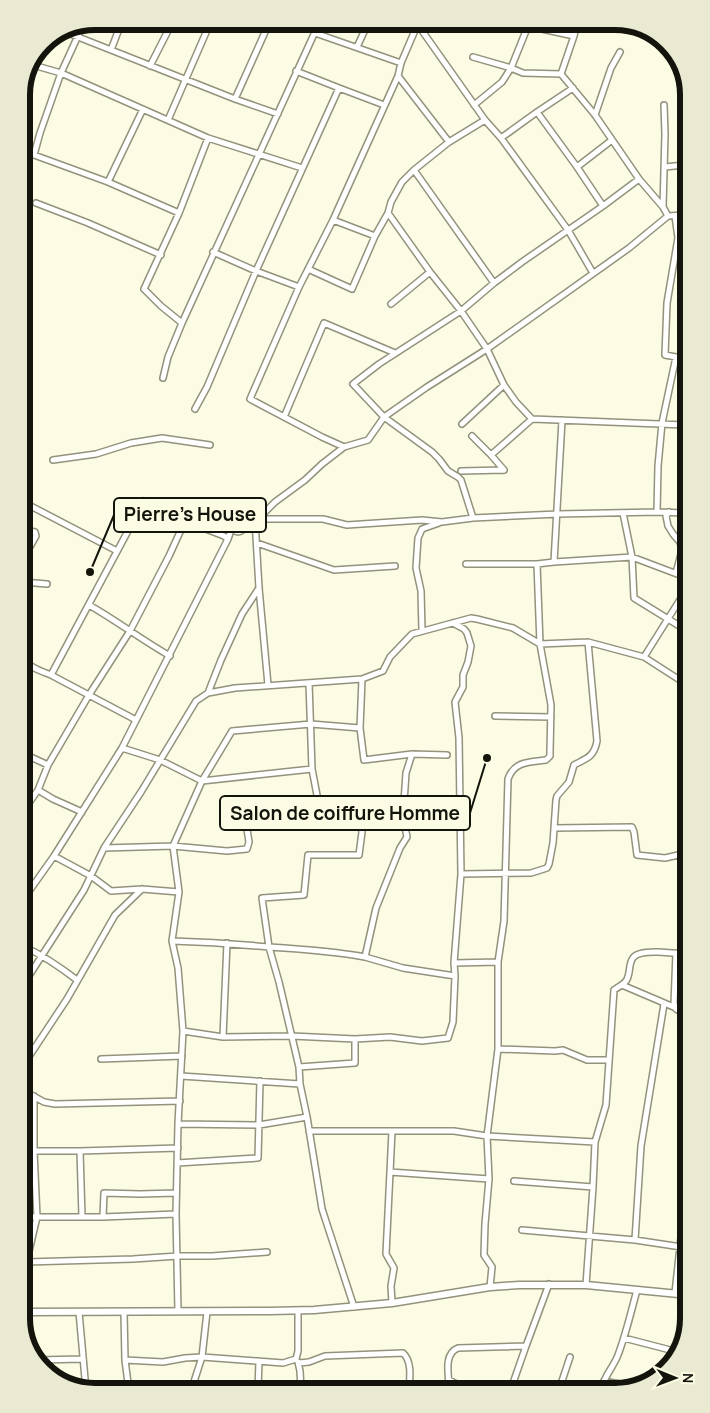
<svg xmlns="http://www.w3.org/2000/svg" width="710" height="1413" font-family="Manrope,sans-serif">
	<rect width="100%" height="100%" fill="#fcfbe3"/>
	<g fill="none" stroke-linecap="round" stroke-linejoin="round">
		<defs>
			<path id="minor" d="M270,21L235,99L278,114
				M513,21L528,26L574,36
				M577,21L574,36L561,74L595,115L639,179L663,207
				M418,25L485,120L501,138L568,230L593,273
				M82,27L61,73L40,133L34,155L108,182L179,213
				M68,33L235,99
				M315,33L401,63
				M357,47L369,21
				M111,50L122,21
				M473,57L511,68L523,73L561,74
				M33,65L61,73L208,138L302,168
				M150,66L173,21
				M296,71L339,88
				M398,76L449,142
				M474,105L502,82L511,68L530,21
				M664,105L665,134L663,207L668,216
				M537,112L577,167L603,206
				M595,115L611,68L620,52
				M168,120L211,21
				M501,138L537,112L573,88
				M577,167L612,140
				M665,167L684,165
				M414,170L494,283
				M108,182L143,109
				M36,203L88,223L161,255
				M388,213L430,272L461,311L487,349L504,385L516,402L532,419L685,425
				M333,220L375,236
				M213,252L256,271L299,287
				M308,269L352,289L375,236L388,213L391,202L402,182L414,170L449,142L485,120
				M391,304L430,272
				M182,323L161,306L144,289L179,213L208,138
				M163,378L168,357L182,323L320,21
				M195,409L207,387L256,271L339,88L384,105
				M284,417L324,323L395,353
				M462,424L504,385
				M472,436L491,455L504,470
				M344,447L322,437L250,399L299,287L333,220L398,76L401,63L419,21
				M491,455L532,419
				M53,460L96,454L131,443L162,438L210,445
				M461,471L504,470
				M23,502L117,551
				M232,511L238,520
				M657,512L658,466L662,423L676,357L665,355L667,303L678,238L675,216
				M669,512L666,516L668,526L673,534L680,542L682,550L676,573
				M623,513L632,557L634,598L686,630
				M473,518L461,480L458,477L448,471L439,459L432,452L384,417L353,384L379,364L461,311L494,283L522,262L603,206L639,179
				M258,519L275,502L305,480L322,464L344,447L368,440L384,417L427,387L487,349L629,248L668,216L684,215
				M255,520L259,588L268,685
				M232 526a6 6 0 1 1 12 0a6 6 0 1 1-12 0Z
				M241,521L258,519H323L347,525L422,520L442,522L473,518L558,514L657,512L685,513
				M197,525L214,519L233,522
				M23,532L30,531L35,532L36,536L27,552L23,566
				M257,543L334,570L395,566
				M554,562L562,420
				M466,564H537L554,562L632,557L685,577
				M23,582L47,584
				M89,605C117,621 142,640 170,656
				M453,623L464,629L467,633L471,646L468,662L463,675V687L455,702L459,738L461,874L454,963L455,976
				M422,631L421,591L416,568L418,538L422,529L439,523
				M644,657L686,590
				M24,659C30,668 41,671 51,675L136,720
				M51,675L144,501L185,521L224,536L228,539
				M309,683L312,769
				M208,693L235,688L362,679
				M495,716L551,717
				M122,748L160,760L202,781L312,769L320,811
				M24,754L48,765
				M447,755L412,754L364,760L360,728L362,679L383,671L390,657L412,634L471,618L477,619L513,628L540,644L588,642L644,657L686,684
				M24,789L33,797
				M24,810L38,790
				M82,812L53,799L38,790L48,765L89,695L130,631L169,556L185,521
				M554,828L632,827L634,832L637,855L665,858L687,853
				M104,848L173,846L227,851L247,849L249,842L247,829L254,818L281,815L293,816L307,815L320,811L359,814L362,832L359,855H308L304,895L262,898L269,947L279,982L299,1067L300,1084L307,1117L322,1209L354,1307
				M680,854L687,877
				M54,856L91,876L111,891L142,889L179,892
				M461,874L531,873L547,868L549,864L553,843L556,800L557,796L569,782L574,765C587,758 594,757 597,741L588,642
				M25,897L54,856L122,748L228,539L232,527
				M172,941C204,942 236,944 269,947C301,949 333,951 365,957
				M25,947C44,956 60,967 77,980
				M676,953L674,1004L676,1009L687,1016
				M685,955L687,929
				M454,963L498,962
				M25,982L84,890L104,848L141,792L196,701L208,693L221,660L242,614L259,588
				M622,985L676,1008
				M183,1031L223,1037L227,943
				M223,1037L292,1036L355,1039L390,1037L422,1041L448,1038L453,1022L455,976L403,968L365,957L376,908L400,848L407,837L403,817L406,773L412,754
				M498,1049L555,1051L563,1050L587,1060H609
				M101,1059L182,1056
				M26,1061L67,999L115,915L142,889
				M299,1067L355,1063V1039
				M181,1076L300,1084
				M26,1092L44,1102L55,1104L180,1101
				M178,1124L259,1125L307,1117
				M309,1131H454L487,1136L595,1142
				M34,1151H80L178,1148
				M80,1151L82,1217
				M177,1163L258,1158L260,1081
				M390,1172L489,1179
				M514,1181L593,1187
				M26,1217H103L176,1214
				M103,1217L104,1193L140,1194L176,1193
				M522,1230L635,1240L688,1248
				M635,1240L641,1146L664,1004
				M26,1262L133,1259L178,1256H212L267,1252
				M26,1264L37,1217L34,1151V1096
				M586,1285L593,1187L595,1142L606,1105L614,990C618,987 623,985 626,981C631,974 628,964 633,958C639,948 676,953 687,955
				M490,1287L492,1267L484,1255L485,1224L489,1179L487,1136L498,1049V962L504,921L508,779C514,761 530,762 546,760L550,756V752L551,705L540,644L537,564
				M675,1293L685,1201L688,1185
				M392,1303L391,1286L394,1268L386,1254L392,1131
				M178,1311L176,1214L178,1124L183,1031L178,968L172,941L179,892L173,846L202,781L232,731L311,724L360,728
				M79,1312L86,1390
				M124,1312L125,1360L129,1391
				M624,1338L678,1352
				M38,1360L82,1359
				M125,1360L163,1362L185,1358L202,1357L283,1363L296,1359L298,1351V1311
				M298,1362L300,1371L301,1390
				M299,1363L309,1362L325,1356L403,1353C412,1361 410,1377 409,1389
				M449,1380L464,1388
				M604,1381L629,1386
				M512,1386L526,1346
				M560,1387L570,1357
				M602,1387C605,1375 614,1366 618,1355C626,1334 631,1312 637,1290
				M449,1388C449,1375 443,1354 458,1348L526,1346L549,1284
				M258,1390L259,1361
				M191,1391L202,1357L207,1312"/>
			<path id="tertiary" d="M27,1312L270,1311L314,1310L392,1303L490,1287L519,1285H586L689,1295"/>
		</defs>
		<use href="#minor" stroke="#93927c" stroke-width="8"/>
		<use href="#tertiary" stroke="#93927c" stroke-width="9"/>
		<use href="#minor" stroke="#fff" stroke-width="5"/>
		<use href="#tertiary" stroke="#fff" stroke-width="6"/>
	</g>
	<path d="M0 0H710V1413H0ZM95 30H615A65 65 0 0 1 680 95V1318A65 65 0 0 1 615 1383H95A65 65 0 0 1 30 1318V95A65 65 0 0 1 95 30Z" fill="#eae9d2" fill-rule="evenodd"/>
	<path fill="none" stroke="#15140c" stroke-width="6" d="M95 30H615A65 65 0 0 1 680 95V1318A65 65 0 0 1 615 1383H95A65 65 0 0 1 30 1318V95A65 65 0 0 1 95 30Z"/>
	<path fill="none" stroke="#15140c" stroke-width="2" d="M90 572L114 515M487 758L470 813"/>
	<g fill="#15140c" stroke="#fcfbe3" stroke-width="2">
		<circle cx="90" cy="572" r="5"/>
		<circle cx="487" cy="758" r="5"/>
	</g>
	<g fill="#fcfbe3" stroke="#15140c" stroke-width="2">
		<rect x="114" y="498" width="152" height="34" rx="5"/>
		<rect x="220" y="796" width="250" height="34" rx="5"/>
	</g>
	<g font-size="19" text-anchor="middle" font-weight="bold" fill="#15140c">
		<text x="190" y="521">Pierre's House</text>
		<text x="345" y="820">Salon de coiffure Homme</text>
	</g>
	<g transform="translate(675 1378) rotate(91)" stroke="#fcfbe3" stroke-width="4" paint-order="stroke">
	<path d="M0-4L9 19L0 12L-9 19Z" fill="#15140c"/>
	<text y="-8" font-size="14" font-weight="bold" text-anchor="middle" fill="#15140c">N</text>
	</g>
</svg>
